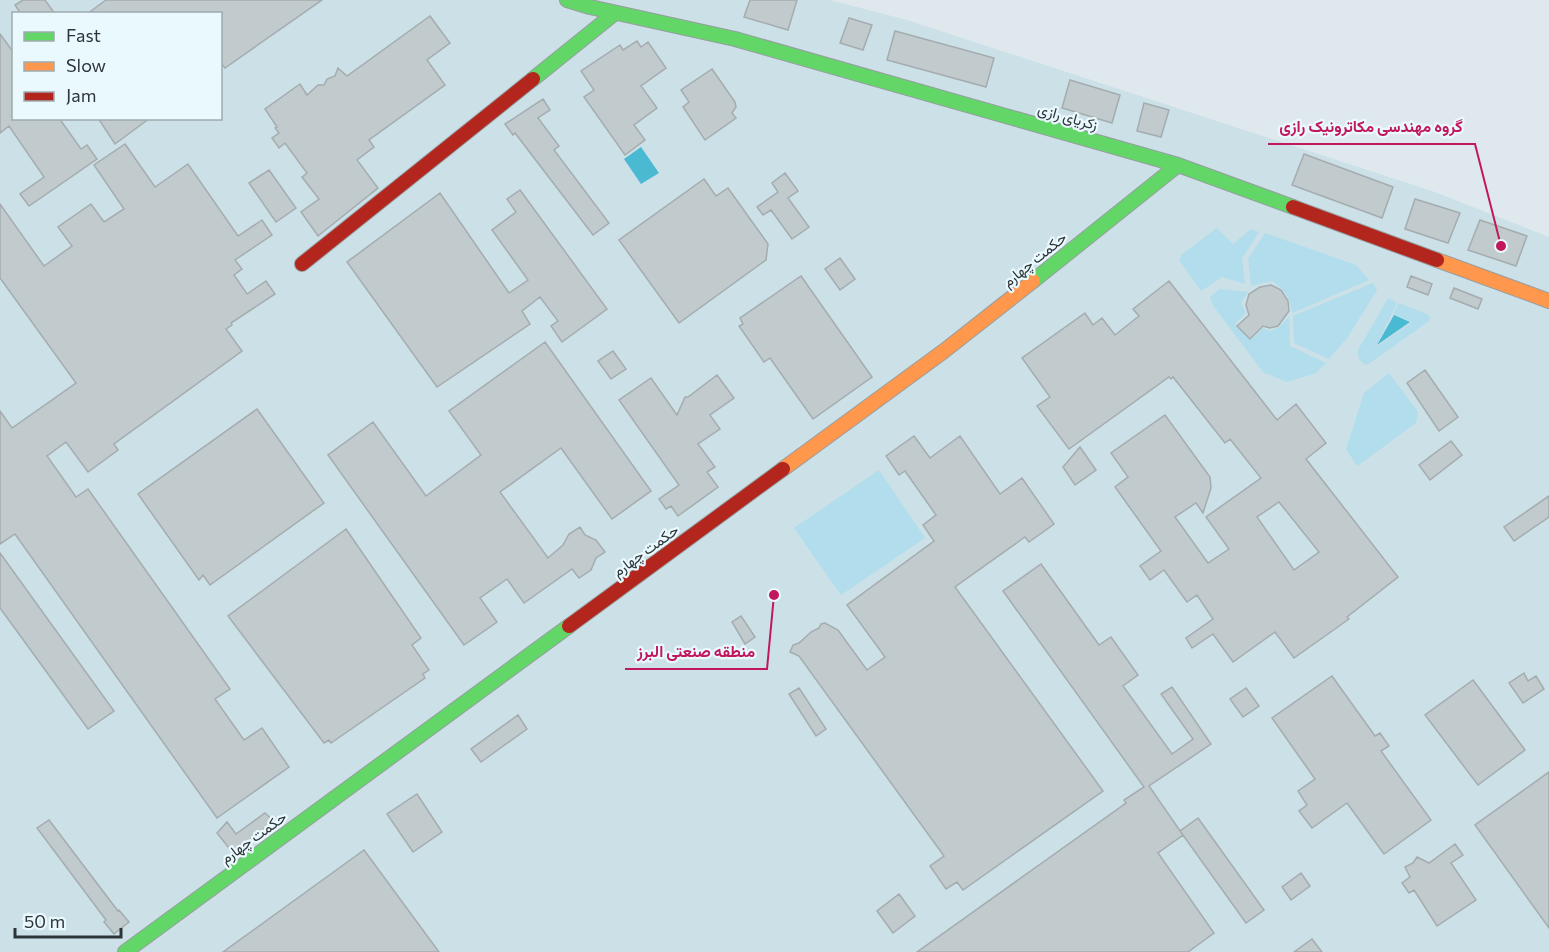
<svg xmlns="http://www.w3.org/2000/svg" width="1549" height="952" font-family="Commissioner,Vazirmatn,sans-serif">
	<rect width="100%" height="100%" fill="#dfe9ed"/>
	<path fill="#cce0e7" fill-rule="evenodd" d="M0,0H830L907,20L1435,192L1549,237V952H0ZM14,14H220V118H14Z"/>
	<path fill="#b1ddec" d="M1217,228L1233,244L1251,229L1259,232L1242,259L1245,284L1222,277L1201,291L1180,261L1181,255Z
		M1265,233L1356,265L1369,280L1292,313C1290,298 1285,290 1272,281L1251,286L1248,259Z
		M1373,283L1377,290L1347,338L1329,359L1294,343L1293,316Z
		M1220,289L1248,292L1241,303L1246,312L1235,324L1251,340L1263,328L1270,331L1279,327L1289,317L1290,346L1326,363L1316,373L1287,382L1263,372L1214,307L1210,297Z
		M1388,298L1397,303L1376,347L1412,322L1393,314L1399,303L1429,315L1430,318L1429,321L1367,365C1359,362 1358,358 1358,350Z
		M1389,373L1418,412L1416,423L1357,466L1346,449L1364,393Z
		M879,470L925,538L841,595L794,528Z"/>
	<path fill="#4ab9d2" d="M641,147L659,173L641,184L624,159Z
		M1394,315L1410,322L1377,345Z"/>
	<path fill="#c1cacd" stroke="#a4acaf" stroke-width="1.5" fill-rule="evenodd" d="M23,0H45L55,14H21L15,5Z
		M106,0H322L225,68L220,62V14H87Z
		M750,0H797L788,30L744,17Z
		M430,16L450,43L427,60L445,85L369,140L374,147L357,160L378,188L318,236L301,212L319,199L302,177L307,173L285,143L279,148L272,138L279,133L275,128L277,127L265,109L300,84L307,95L318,85H324L327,79L335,76L338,68L347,76Z
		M849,18L872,25L863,50L840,43Z
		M895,31L994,58L986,87L887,60Z
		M0,34L14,53V118H59L81,149L87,145L97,159L29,206L20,194L44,177L9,126L0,133Z
		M637,41L641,47L648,42L666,68L641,86L657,108L634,125L645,140L625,155L584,97L594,90L581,71L620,45L623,50Z
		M712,69L735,102L736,107L732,113L736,118L705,140L683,107L689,102L681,90Z
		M1070,80L1120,95L1112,123L1062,108Z
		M543,99L550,110L538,118L559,146L554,150L609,223L593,235L515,133L513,135L505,124Z
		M1144,103L1169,110L1161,137L1137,131Z
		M98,118H150L115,144Z
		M125,144L155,187L188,164L238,236L262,220L272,235L235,260L242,269L234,275L247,294L266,281L275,294L231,323L232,325L226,329L242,351L114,444L118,450L88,472L66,442L47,456L76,497L88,489L230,689L215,699L244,740L262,728L289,767L217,818L15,534L0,544V411L12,428L76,383L0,278V204L44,266L72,246L58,227L91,204L104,222L124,209L94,165Z
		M1304,154L1393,187L1382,218L1292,185Z
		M269,170L296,208L276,222L249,183Z
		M785,173L798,191L788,198L809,227L792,239L771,210L763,215L757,207L778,192L772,183Z
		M704,179L716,196L728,188L768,244L766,260L679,323L619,240Z
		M520,190L607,309L562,342L551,326L558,321L540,297L522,311L530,324L437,387L347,262L440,193L509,293L528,280L492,230L516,212L507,199Z
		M1415,199L1460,213L1448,243L1405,229Z
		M1480,220L1527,236L1516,266L1468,250Z
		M840,258L855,279L840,290L825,269Z
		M801,276L872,377L813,419L770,358L764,362L739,326L743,324L740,318Z
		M1411,276L1432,284L1428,295L1407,287Z
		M1169,281L1277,420L1296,404L1326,443L1306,459L1398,577L1347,617L1349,619L1294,658L1275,632L1233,662L1213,634L1192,648L1186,638L1213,619L1197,595L1187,602L1164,570L1150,580L1140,566L1161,551L1115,487L1128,477L1111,453L1165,415L1210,477L1211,488L1203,513L1196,503L1175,517L1208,563L1229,549L1206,517L1261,478L1230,439L1225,443L1173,377L1171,379L1169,377L1069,449L1037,406L1050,397L1022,358L1085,313L1093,325L1102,318L1115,335L1139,316L1133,309ZM1279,502L1319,552L1294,570L1257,517Z
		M1271,285L1281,290L1288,301L1289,311L1278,326L1270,328L1263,326L1250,339L1237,326L1249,315L1246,305L1249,294L1260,287Z
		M1454,288L1482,299L1478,309L1450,298Z
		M545,342L651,491L612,519L561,448L500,492L548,558L563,545L569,534L580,527L585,535L596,540L605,552L596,558L591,570L579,578L572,569L524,603L507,579L480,598L497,622L464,645L328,455L373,422L426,496L481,455L449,411Z
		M613,351L626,369L611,379L598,361Z
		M1425,370L1458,417L1439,431L1407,383Z
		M717,375L734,398L710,415L720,429L698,444L715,467L707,472L718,487L678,516L671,506L666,509L659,499L679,485L619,400L651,378L677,415L685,397H688Z
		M257,409L324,503L210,585L203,575L199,580L138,494Z
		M914,436L930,458L960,436L1000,494L1022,478L1054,524L1029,542L1025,537L955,587L1103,791L963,890L957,882L946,889L930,866L944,856L799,656L790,652L793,645L799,643L811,632L819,628L821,624L825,623L838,630L867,670L885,657L847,605L934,541L923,525L936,515L905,471L899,475L886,456Z
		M1451,441L1462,455L1430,480L1419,465Z
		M1080,447L1096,470L1075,485L1063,467Z
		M1549,496V517L1514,541L1504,527Z
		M346,529L421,638L412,645L429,670L423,674L425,678L331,743L329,740L324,743L228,616Z
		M0,553L114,711L88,729L0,608Z
		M1041,564L1099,645L1111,637L1138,675L1123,686L1172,754L1193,739L1161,694L1172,687L1211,744L1149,786L1183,835L1158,853L1214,933L1188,952H917L1126,803L1124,800L1144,787L1003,591Z
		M741,616L755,637L745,644L732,622Z
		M1524,673L1528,681L1536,676L1544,689L1523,703L1509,683Z
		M1332,676L1375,736L1380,733L1389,746L1381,751L1431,820L1384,854L1347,803L1312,828L1299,811L1307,805L1298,791L1315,779L1272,718Z
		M1473,680L1525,750L1478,785L1425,715Z
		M799,688L826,729L816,736L789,694Z
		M1246,688L1259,706L1243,717L1230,699Z
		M518,715L527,729L481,762L471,749Z
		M1549,772V928L1475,825Z
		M417,794L442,832L413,852L387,814Z
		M265,813L274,821L233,853L217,833L227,822L236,834Z
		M1198,818L1264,910L1246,923L1180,831Z
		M49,820L118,911L119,910L129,922L114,934L104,922L106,920L37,828Z
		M1455,844L1463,855L1451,863L1476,900L1437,926L1414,890L1409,893L1402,883L1410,877L1405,867L1413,863L1417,857L1429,863Z
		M364,850L439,952H223Z
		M1301,873L1310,886L1291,900L1282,887Z
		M899,894L915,916L893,933L877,911Z
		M1312,939L1322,952H1294Z"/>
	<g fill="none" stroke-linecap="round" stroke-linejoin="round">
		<defs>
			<path id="fast" d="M567,0L590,7L735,39L1178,165L1293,207
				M533,79L615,13
				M1033,281L1178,165
				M125,952L569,626"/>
			<path id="slow" d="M1437,260L1549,301
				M783,469L944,351L1033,281"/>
			<path id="jam" d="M1293,207L1437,260
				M302,264L533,79
				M569,626L783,469"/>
		</defs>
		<use href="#fast" stroke="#969ea1" stroke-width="16"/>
		<use href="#slow" stroke="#969ea1" stroke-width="16"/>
		<use href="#jam" stroke="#969ea1" stroke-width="16"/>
		<use href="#fast" stroke="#63d668" stroke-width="14"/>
		<use href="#slow" stroke="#ff974d" stroke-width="14"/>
		<use href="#jam" stroke="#b3261e" stroke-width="14"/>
	</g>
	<g text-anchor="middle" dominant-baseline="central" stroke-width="4.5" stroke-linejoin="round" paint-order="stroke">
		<g font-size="15" fill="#2e3538" stroke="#e9f9fe">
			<text transform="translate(1068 116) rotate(16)">زکریای رازی</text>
			<text transform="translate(1034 259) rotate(-39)">حکمت چهارم</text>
			<text transform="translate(645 550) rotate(-36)">حکمت چهارم</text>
			<text transform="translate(253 837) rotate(-36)">حکمت چهارم</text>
		</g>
	</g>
	<path fill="none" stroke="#c2185b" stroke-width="2" d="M1501 246L1475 144H1268M774 595L767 669H625"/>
	<g fill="#c2185b" stroke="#e9f9fe" stroke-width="2">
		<circle cx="1501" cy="246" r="6"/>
		<circle cx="774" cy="595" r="6"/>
	</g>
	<g font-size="16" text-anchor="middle" font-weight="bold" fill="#c2185b" stroke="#e9f9fe" stroke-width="4.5" stroke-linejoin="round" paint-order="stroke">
		<text x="1371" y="132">گروه مهندسی مکاترونیک رازی</text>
		<text x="696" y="657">منطقه صنعتی البرز</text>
	</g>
	<rect x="12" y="12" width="210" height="108" fill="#e9f9fe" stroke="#9eabaf" stroke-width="1.5"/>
	<rect x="24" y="32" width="30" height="9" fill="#63d668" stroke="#9eabaf" stroke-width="1.5"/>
	<text x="66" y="42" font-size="18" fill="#2e3538">Fast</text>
	<rect x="24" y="62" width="30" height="9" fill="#ff974d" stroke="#9eabaf" stroke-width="1.5"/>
	<text x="66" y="72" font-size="18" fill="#2e3538">Slow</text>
	<rect x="24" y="92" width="30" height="9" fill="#b3261e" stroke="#9eabaf" stroke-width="1.5"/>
	<text x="66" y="102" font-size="18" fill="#2e3538">Jam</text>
	<path d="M15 928v9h106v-9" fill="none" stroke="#2e3538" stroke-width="3"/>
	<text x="24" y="928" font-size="18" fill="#2e3538" stroke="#e9f9fe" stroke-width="4.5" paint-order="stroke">50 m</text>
</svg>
